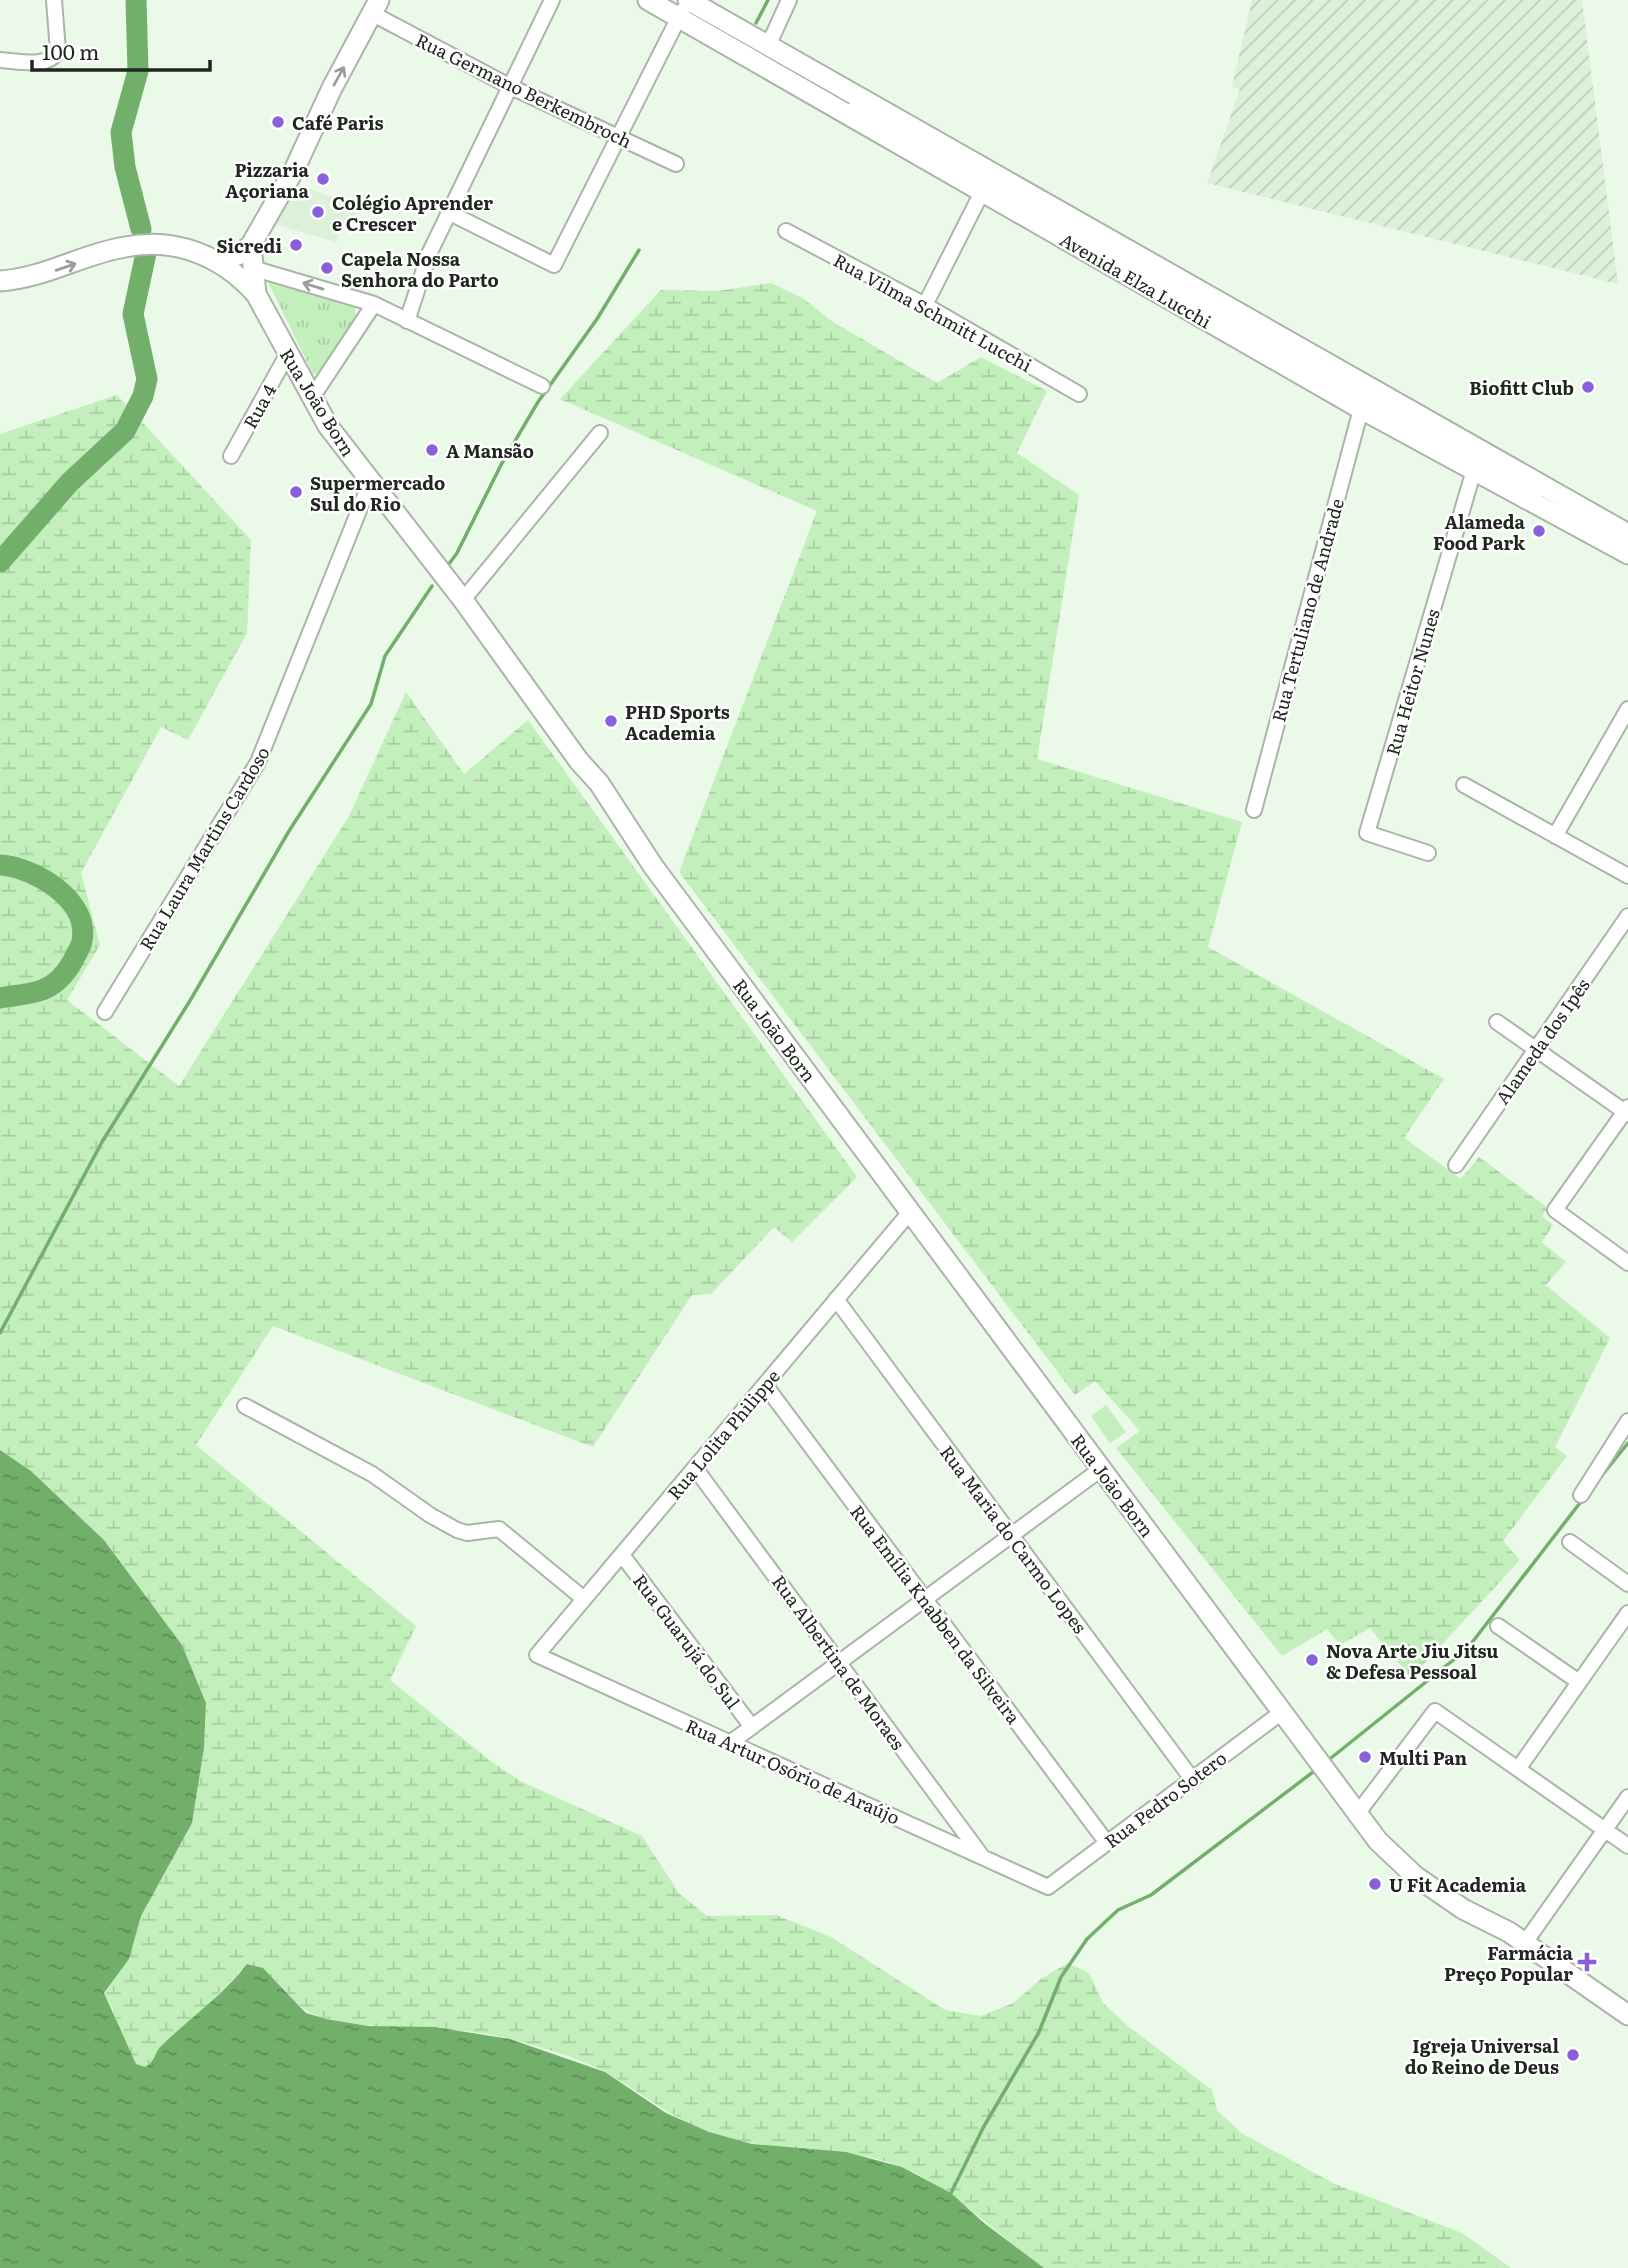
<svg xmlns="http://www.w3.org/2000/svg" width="1628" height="2268" font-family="Literata,serif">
	<defs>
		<pattern id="industrial-furrows" width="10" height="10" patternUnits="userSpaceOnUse" patternTransform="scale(1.75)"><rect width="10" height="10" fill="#ddf0da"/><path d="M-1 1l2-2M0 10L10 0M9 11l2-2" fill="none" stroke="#bdcebb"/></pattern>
		<pattern id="wetland-marsh" width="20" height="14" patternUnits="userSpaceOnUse" patternTransform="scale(1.75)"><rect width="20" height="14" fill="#c2efbb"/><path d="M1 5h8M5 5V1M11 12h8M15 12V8" fill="none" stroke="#a6cda0"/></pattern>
		<pattern id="park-tufts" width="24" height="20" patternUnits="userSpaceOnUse" patternTransform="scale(1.75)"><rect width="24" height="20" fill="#c2efbb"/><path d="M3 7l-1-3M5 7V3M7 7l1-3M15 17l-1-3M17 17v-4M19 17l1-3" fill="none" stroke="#a6cda0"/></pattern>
		<pattern id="water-ripples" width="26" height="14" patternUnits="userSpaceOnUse" patternTransform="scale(1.75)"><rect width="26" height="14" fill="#72af6a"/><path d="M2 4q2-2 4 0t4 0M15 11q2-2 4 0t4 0" fill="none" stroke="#5d8e57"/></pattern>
	</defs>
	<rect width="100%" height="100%" fill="#ebf9e9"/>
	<path fill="#ddf0da" d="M296,184L359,207L353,221L346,218L336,242L274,224Z"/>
	<path fill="url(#industrial-furrows)" d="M1252,0H1582L1618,284L1207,183L1240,89L1232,86Z"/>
	<path fill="url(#wetland-marsh)" d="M771,283L804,299L830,320L937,383L981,357L1047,391L1017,453L1079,495L1037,759L1242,822L1208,947L1444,1079L1404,1138L1461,1179L1479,1157L1548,1208L1542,1216L1553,1225L1542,1242L1566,1262L1546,1285L1610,1338L1555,1447L1567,1456L1503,1541L1520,1560L1411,1678L1370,1628L1340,1645L1327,1629L1282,1656L1116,1448L1140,1431L1095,1381L1075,1395L679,872L817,511L560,399L661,290L718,291Z
		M117,395L251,540L247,633L188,740L161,727L81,873L100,945L67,1000L179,1086L349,816L406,692L464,774L528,720L857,1177L792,1242L774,1227L711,1294L692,1295L593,1447L273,1326L196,1445L416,1626L390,1680L492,1762L520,1781L642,1836L679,1893L707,1916L776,1915L831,1937L945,2010L981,2016L1013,2003L1041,1979L1068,1963L1089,1973L1103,2003L1128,2026L1212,2090L1217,2110L1241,2133L1333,2183L1462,2233L1511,2268H1044C1000,2237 951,2187 902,2167C840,2142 772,2155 711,2133C671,2118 641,2092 605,2072C576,2057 542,2047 510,2039C450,2023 387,2033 327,2019C288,2011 283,1971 247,1964L153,2062L145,2067L136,2064L117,2025L113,2009L104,1994L129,1959L141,1916L192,1823L204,1748L206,1703L182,1645L104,1540L31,1471L0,1450V434Z"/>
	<path fill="url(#park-tufts)" d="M267,280L355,308L356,315L319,373L313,374Z"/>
	<path fill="#c2efbb" d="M1106,1405L1126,1432L1110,1443L1091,1416Z"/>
	<path fill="url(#water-ripples)" d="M0,1450L31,1471L104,1540L182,1645L206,1703L204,1748L192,1823L141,1916L129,1959L104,1993L136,2064L145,2067C156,2061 154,2053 161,2046C189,2019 222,1996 247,1964L263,1968L306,2013L326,2019L368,2026L434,2027L510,2039L605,2072L666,2113L709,2132L752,2144L846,2152L902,2167L951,2193L984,2223L1044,2268H0Z"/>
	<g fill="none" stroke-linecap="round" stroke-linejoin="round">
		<path stroke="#72af6a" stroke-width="3.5" d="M756,23L768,0
			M446,568L457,553L502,463L538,402L597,319L639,250
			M0,1333L102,1142L191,999L289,831L371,704L385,656L432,586
			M1599,1479L1628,1443
			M1326,1762L1467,1649L1583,1499
			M951,2193L983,2128L1039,2032L1061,1977L1087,1939L1118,1910L1151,1895L1317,1769"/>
		<path stroke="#72af6a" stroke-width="21" d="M136,0L138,71L121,132L125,167L141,229
			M0,562L70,482L125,431L143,396L147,379L133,314L146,253
			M0,865C34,867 90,900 82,941C81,948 75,955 73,961C66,973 56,985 42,990C29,995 14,995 0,998"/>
		<defs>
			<path id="minor" d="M373,14L511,87L676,164
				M768,46L789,0
				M0,60C19,61 47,69 58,51L54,0
				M855,108L1535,493
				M450,213L554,265L682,11
				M786,231L925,305L1079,394
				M252,268L374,304L542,386
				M925,305L982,192
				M407,321L429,254L552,0
				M311,399L374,304
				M231,456L287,355
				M463,600L600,433
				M1464,785L1628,876
				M1254,810L1361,409
				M1555,836L1628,709
				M1428,853L1367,833L1474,470
				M105,1012L258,762L370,483
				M1497,1022L1628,1114
				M1628,1107L1555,1210L1628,1263
				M1456,1165L1628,916
				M910,1212L537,1655L1048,1887L1282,1712
				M836,1299L1192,1779
				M765,1385L1107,1843
				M245,1406L372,1474L430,1515L457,1530L467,1533L499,1529L584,1599
				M695,1468L981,1855
				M1581,1495L1628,1421
				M1570,1542L1628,1584
				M622,1555L752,1727
				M1498,1626L1579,1682
				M730,1743L1101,1469
				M1518,1769L1628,1613
				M1357,1814L1435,1711L1628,1846
				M1524,1944L1628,1797"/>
			<path id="major" d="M648,0L1361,409L1628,554
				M688,0L1628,534
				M251,245L256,294L328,426L463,600L579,761L599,783L653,866L1378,1841L1415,1876L1463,1909L1509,1932L1628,2015
				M219,261L238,255L251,245L295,168L332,88L379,0
				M0,281C45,278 82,254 125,247C176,237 222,256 256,294"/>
		</defs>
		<use href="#minor" stroke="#a9b6a7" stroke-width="18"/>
		<use href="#major" stroke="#a9b6a7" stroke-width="23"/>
		<use href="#minor" stroke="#fff" stroke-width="14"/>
		<use href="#major" stroke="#fff" stroke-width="19"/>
	</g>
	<defs><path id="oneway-shaft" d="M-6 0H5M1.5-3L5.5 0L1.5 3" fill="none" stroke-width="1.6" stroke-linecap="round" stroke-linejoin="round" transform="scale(1.75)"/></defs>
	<g stroke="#9b9d9b">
		<use href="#oneway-shaft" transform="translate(339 76) rotate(-61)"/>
		<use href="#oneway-shaft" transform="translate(66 267) rotate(-19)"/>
		<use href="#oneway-shaft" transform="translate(313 286) rotate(-163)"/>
	</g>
	<g fill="#8860db" stroke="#fff" stroke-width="2.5">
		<circle cx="278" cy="122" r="7"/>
		<circle cx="323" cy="179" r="7"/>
		<circle cx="318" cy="212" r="7"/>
		<circle cx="296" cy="245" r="7"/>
		<circle cx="327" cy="268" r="7"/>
		<circle cx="1588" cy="387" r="7"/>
		<circle cx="432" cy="450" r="7"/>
		<circle cx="296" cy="492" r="7"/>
		<circle cx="1539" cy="531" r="7"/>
		<circle cx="611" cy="721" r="7"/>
		<circle cx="1312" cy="1660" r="7"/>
		<circle cx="1365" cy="1757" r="7"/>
		<circle cx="1375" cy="1884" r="7"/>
		<path d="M1583.5 1951.5h7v7h7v7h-7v7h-7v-7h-7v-7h7z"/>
		<circle cx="1573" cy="2055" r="7"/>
	</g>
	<g text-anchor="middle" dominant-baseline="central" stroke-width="5" stroke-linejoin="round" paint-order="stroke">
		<g font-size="18" fill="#212620" stroke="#fff">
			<text transform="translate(524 90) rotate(26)">Rua Germano Berkembroch</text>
			<text transform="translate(1136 280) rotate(30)">Avenida Elza Lucchi</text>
			<text transform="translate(933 312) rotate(29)">Rua Vilma Schmitt Lucchi</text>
			<text transform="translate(318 402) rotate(58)">Rua João Born</text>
			<text transform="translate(259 406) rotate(-61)">Rua 4</text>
			<text transform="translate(1307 610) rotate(-75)">Rua Tertuliano de Andrade</text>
			<text transform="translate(1412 682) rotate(-74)">Rua Heitor Nunes</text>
			<text transform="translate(204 848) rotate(-59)">Rua Laura Martins Cardoso</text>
			<text transform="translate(775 1030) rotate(53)">Rua João Born</text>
			<text transform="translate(1542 1041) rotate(-55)">Alameda dos Ipês</text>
			<text transform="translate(723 1434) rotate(-50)">Rua Lolita Philippe</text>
			<text transform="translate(1113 1485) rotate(53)">Rua João Born</text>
			<text transform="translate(1014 1539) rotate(53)">Rua Maria do Carmo Lopes</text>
			<text transform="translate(936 1614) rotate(53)">Rua Emília Knabben da Silveira</text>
			<text transform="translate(687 1641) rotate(53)">Rua Guarujá do Sul</text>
			<text transform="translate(839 1662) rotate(54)">Rua Albertina de Moraes</text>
			<text transform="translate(793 1771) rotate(24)">Rua Artur Osório de Araújo</text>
			<text transform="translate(1165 1799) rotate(-37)">Rua Pedro Sotero</text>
		</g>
		<g font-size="18" font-weight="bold" fill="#212620" stroke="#fff" text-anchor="start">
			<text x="292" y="122">Café Paris</text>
			<text x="309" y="169" text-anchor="end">Pizzaria<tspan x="309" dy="21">Açoriana</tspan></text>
			<text x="332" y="202">Colégio Aprender<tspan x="332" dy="21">e Crescer</tspan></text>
			<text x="282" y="245" text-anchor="end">Sicredi</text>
			<text x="341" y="258">Capela Nossa<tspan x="341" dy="21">Senhora do Parto</tspan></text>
			<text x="1574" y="387" text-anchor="end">Biofitt Club</text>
			<text x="446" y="450">A Mansão</text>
			<text x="310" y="482">Supermercado<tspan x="310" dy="21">Sul do Rio</tspan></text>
			<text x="1525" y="521" text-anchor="end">Alameda<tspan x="1525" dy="21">Food Park</tspan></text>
			<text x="625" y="711">PHD Sports<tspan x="625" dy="21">Academia</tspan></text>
			<text x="1326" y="1650">Nova Arte Jiu Jitsu<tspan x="1326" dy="21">&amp; Defesa Pessoal</tspan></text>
			<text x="1379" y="1757">Multi Pan</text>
			<text x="1389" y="1884">U Fit Academia</text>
			<text x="1573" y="1952" text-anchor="end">Farmácia<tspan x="1573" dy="21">Preço Popular</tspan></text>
			<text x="1559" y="2045" text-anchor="end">Igreja Universal<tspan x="1559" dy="21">do Reino de Deus</tspan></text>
		</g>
	</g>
	<path d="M32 60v10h178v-10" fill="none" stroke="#212620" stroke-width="3.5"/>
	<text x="42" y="60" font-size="21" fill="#212620" stroke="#ffffff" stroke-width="5" paint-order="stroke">100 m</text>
</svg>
